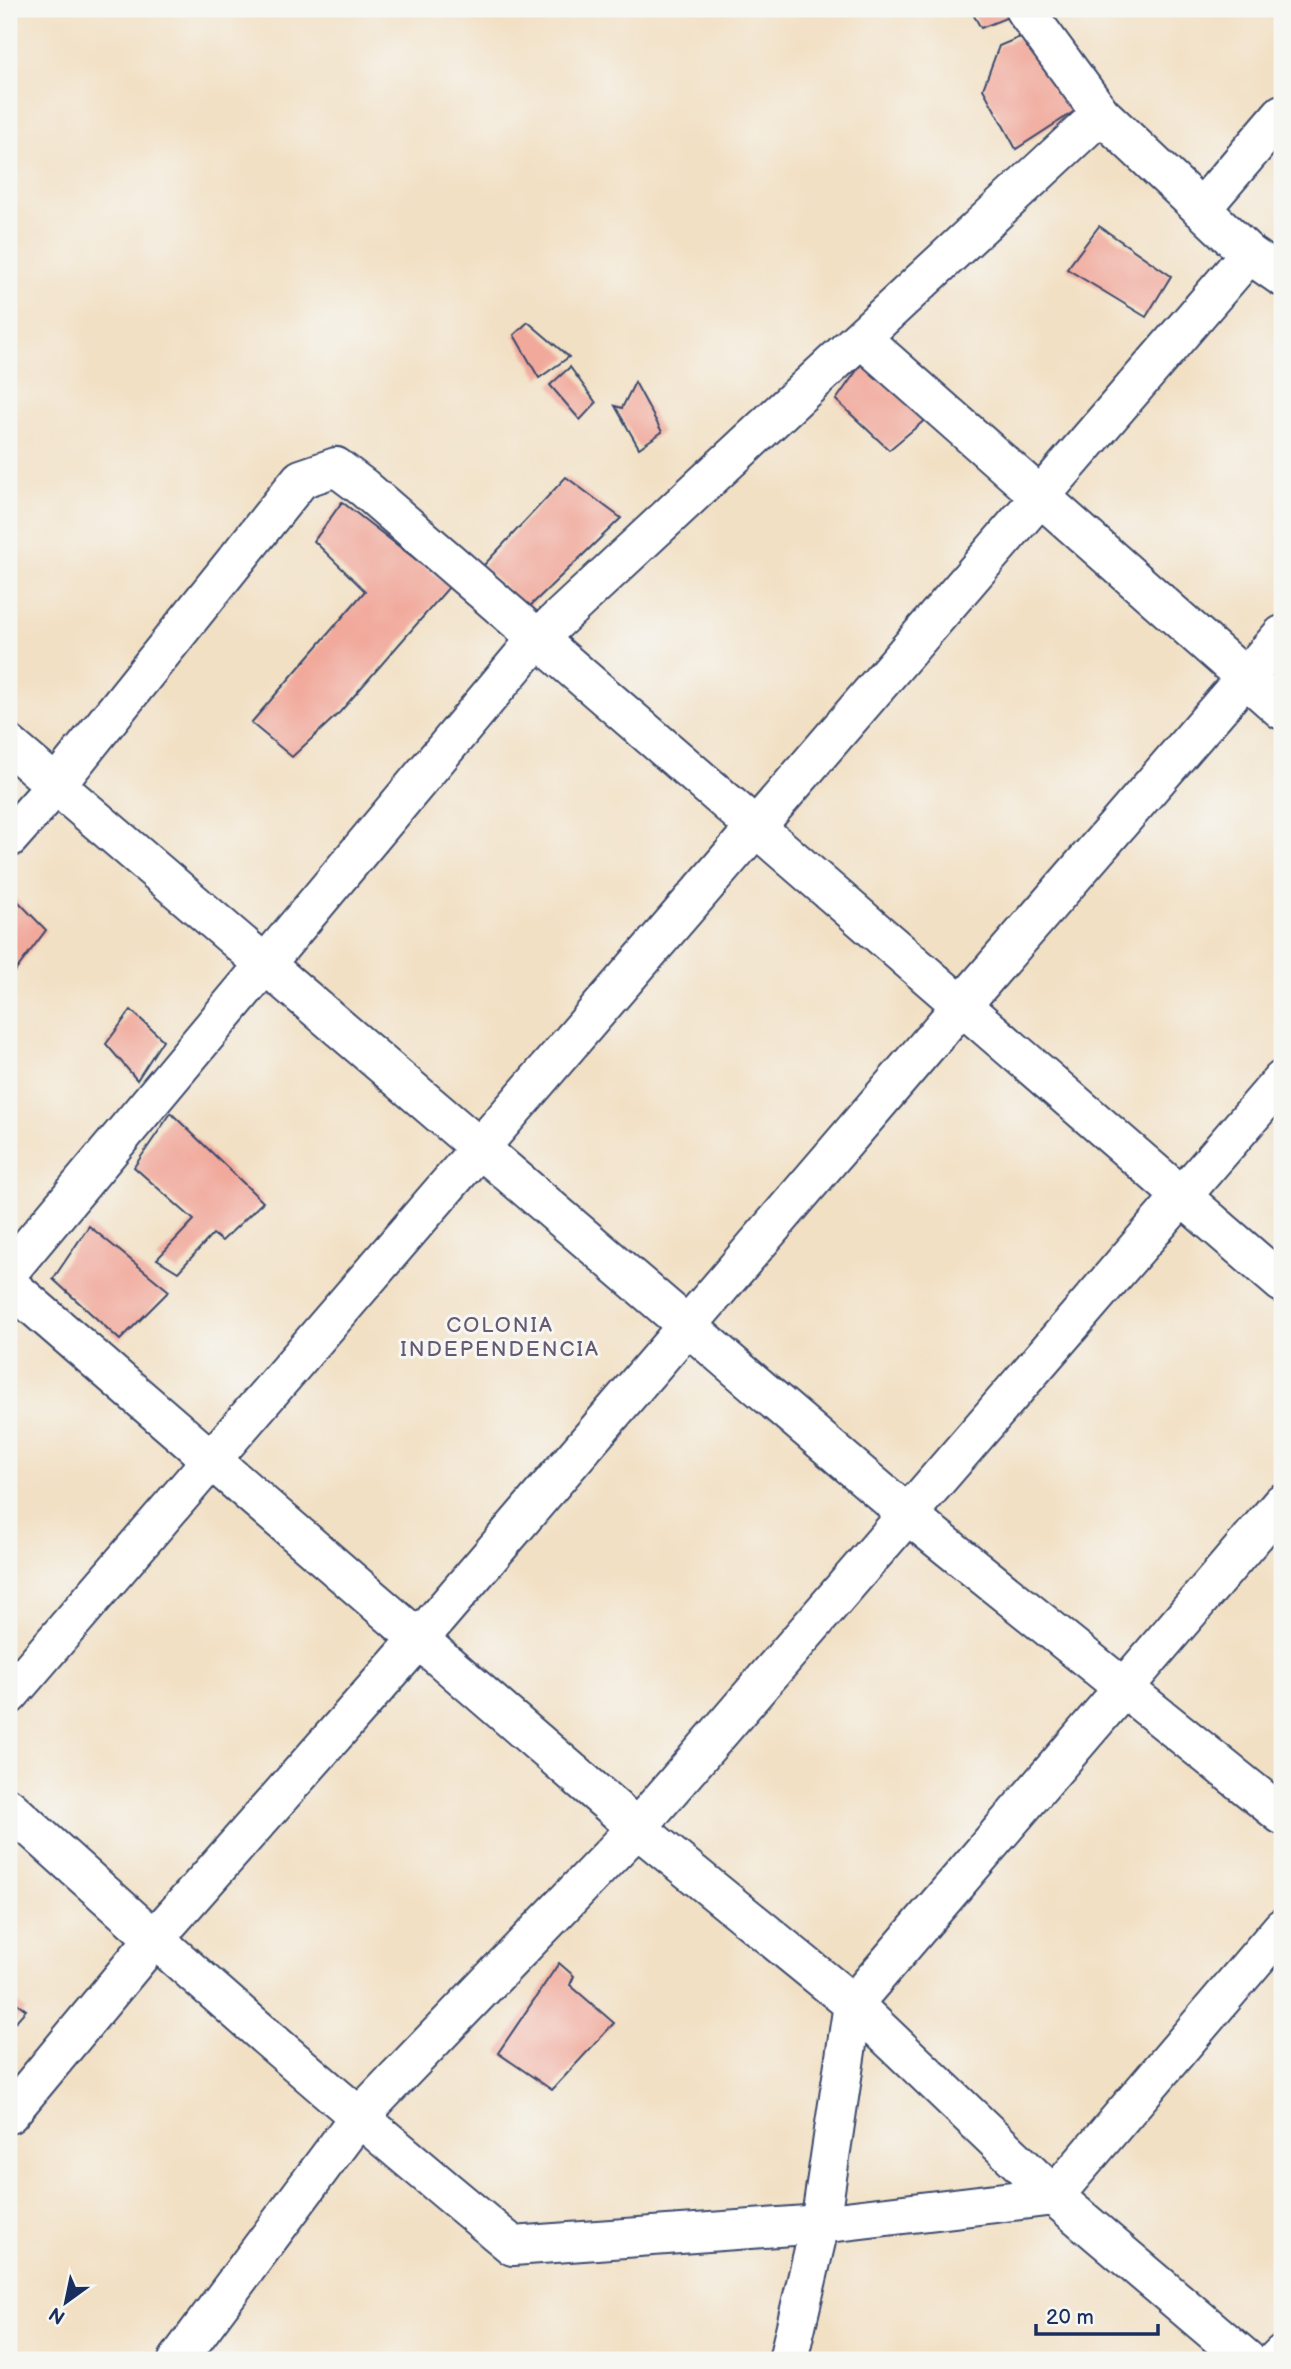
<svg xmlns="http://www.w3.org/2000/svg" width="1291" height="2369" font-family="'Balsamiq Sans',sans-serif">
	<rect width="100%" height="100%" fill="#f6f6f2"/>
	<filter id="ink" filterUnits="userSpaceOnUse"><feTurbulence type="fractalNoise" baseFrequency=".0143" numOctaves="2"/><feDisplacementMap in="SourceGraphic" scale="14" xChannelSelector="R" yChannelSelector="G"/><feConvolveMatrix kernelMatrix="1 2 1 2 8 2 1 2 1" color-interpolation-filters="sRGB"/></filter>
	<filter id="wash" filterUnits="userSpaceOnUse"><feTurbulence type="fractalNoise" baseFrequency=".00686" numOctaves="4" result="noise"/><feDisplacementMap in="SourceGraphic" scale="28" xChannelSelector="R" yChannelSelector="G"/><feGaussianBlur stdDeviation="1.57" result="paint"/><feColorMatrix in="noise" values="0 0 0 0 0 0 0 0 0 0 0 0 0 0 0 0 0 1.4 0 .05"/><feComposite in="paint" operator="in"/></filter>
	<g filter="url(#wash)">
		<rect width="100%" height="100%" fill="#f2e0c4"/>
		<g id="blocks">
			<path fill="#f1a99b" d="M970,9H1018L1021,12L981,28Z
				M1032,32L1084,105L1016,149L983,89L999,46Z
				M1099,226L1171,276L1146,317L1067,269Z
				M528,322L569,357L539,378L514,335Z
				M867,356L932,414L889,450L836,400Z
				M570,367L596,403L580,420L550,385Z
				M635,382L662,432L639,448L615,406L622,408Z
				M566,477L621,518L527,609L483,566Z
				M342,502L450,586L340,712L292,757L251,723L365,591L314,541Z
				M9,892L46,930L13,974L9,971Z
				M131,1010L163,1040L137,1080L106,1044Z
				M171,1113L263,1202L222,1241L213,1234L178,1272L157,1259L194,1220L134,1167Z
				M89,1226L169,1291L120,1340L53,1279Z
				M559,1963L574,1976L570,1985L614,2023L552,2090L498,2053Z
				M9,1997L26,2010L9,2029Z"/>
		</g>
	</g>
	<g filter="url(#ink)">
		<use href="#blocks" fill-opacity="0" stroke="#3b4a6d" stroke-width="2"/>
		<g fill="none" stroke-linecap="round" stroke-linejoin="round">
			<defs>
				<path id="minor" d="M1024,9L1101,114L1249,254L1282,277
					M1201,209L1282,114
					M861,338L1282,710
					M9,745L907,1514L1282,1815
					M9,838L56,785L301,479L336,467L364,488L1282,1283
					M9,1271L536,640L1101,114
					M9,1285L637,1828L853,2004L1054,2196L1247,2360
					M9,1695L1249,254
					M9,1808C174,1958 341,2104 513,2246L820,2224L1054,2196L1282,1928
					M9,2114L154,1939L419,1639L961,1006L1282,635
					M178,2360L358,2118L637,1828L1282,1080
					M788,2360L820,2224L853,2004L1282,1503
					M1276,2360L1282,2354"/>
			</defs>
			<use href="#minor" stroke="#3b4a6d" stroke-width="42"/>
			<use href="#minor" stroke="#fff" stroke-width="38"/>
		</g>
	</g>
	<g text-anchor="middle" dominant-baseline="central" stroke-width="6" stroke-linejoin="round" paint-order="stroke">
		<g font-size="21" letter-spacing="2" fill="#665a73" stroke="#f6f6f2">
			<text x="500" y="1325">COLONIA<tspan x="500" dy="24">INDEPENDENCIA</tspan></text>
		</g>
	</g>
	<rect width="1291" height="2369" fill="none" stroke="#f6f6f2" stroke-width="35"/>
	<g transform="translate(66 2302) rotate(213)" stroke="#f6f6f2" stroke-width="5" paint-order="stroke">
	<path d="M0-5L12 26L0 18L-12 26Z" fill="#1b2f5e"/>
	<text y="-10" font-size="19" font-weight="bold" text-anchor="middle" fill="#1b2f5e">N</text>
	</g>
	<path d="M1036 2324v10h122v-10" fill="none" stroke="#1b2f5e" stroke-width="3.5"/>
	<text x="1046" y="2324" font-size="21" fill="#1b2f5e" stroke="#f6f6f2" stroke-width="5" paint-order="stroke">20 m</text>
</svg>
